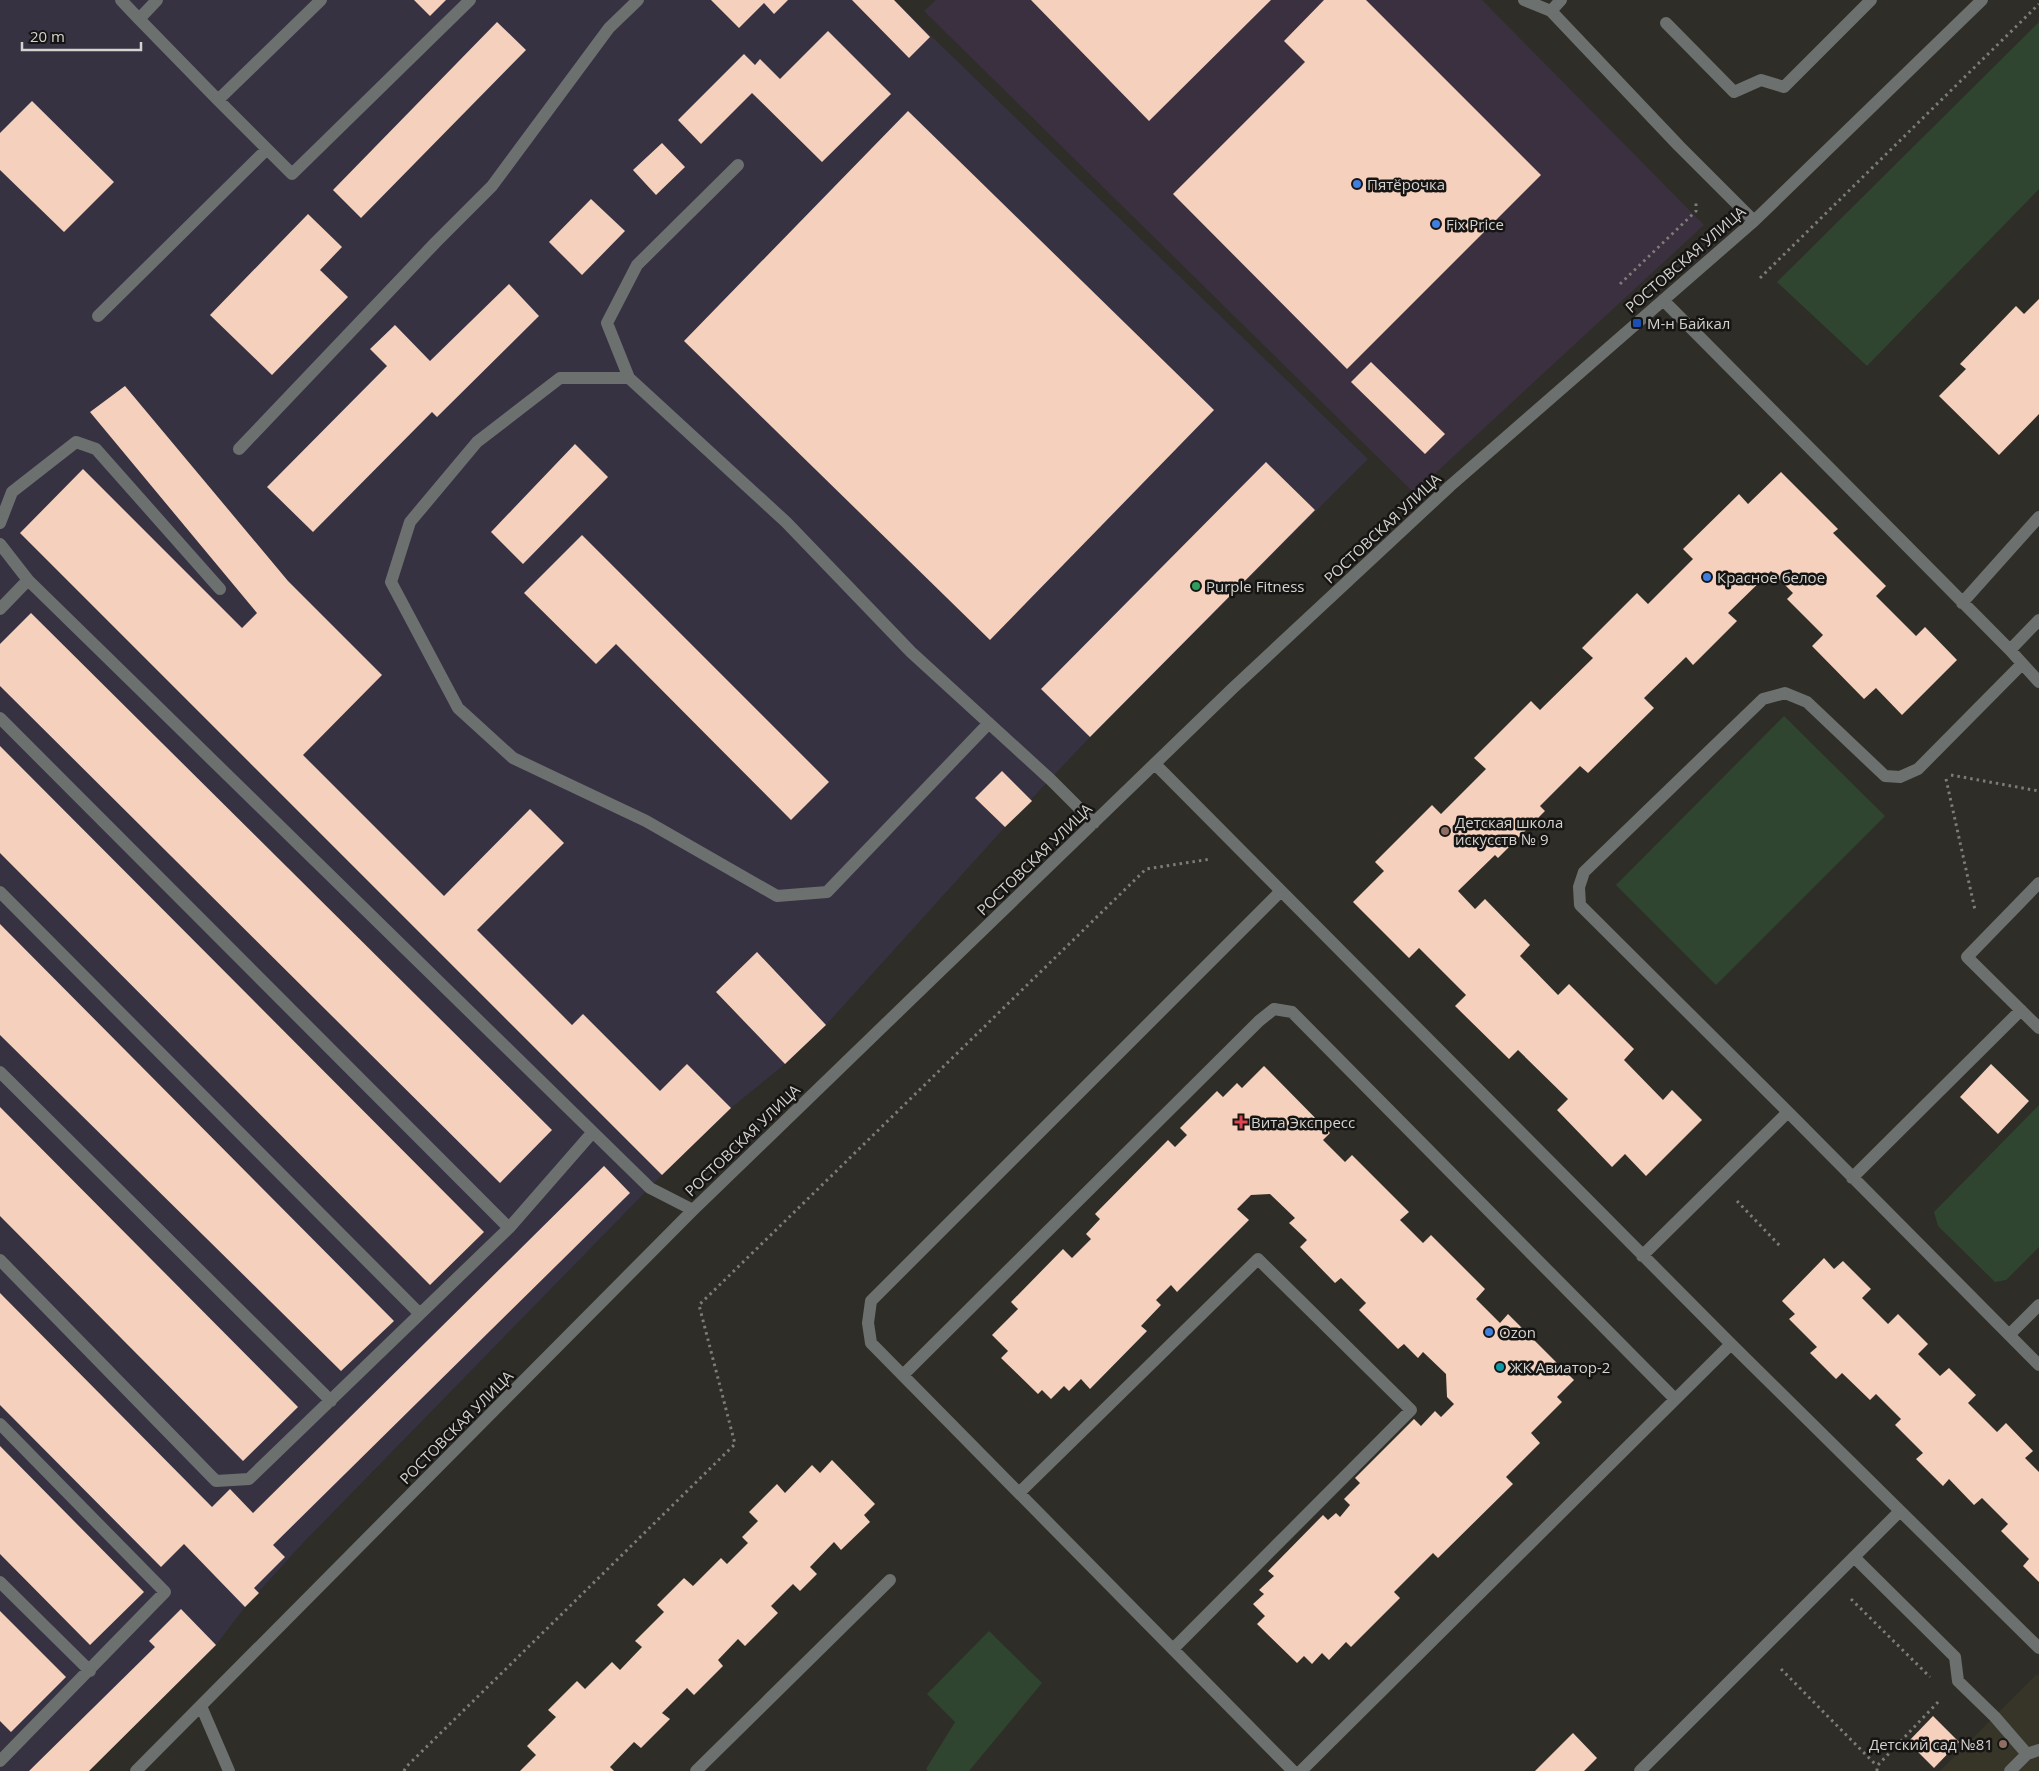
<svg xmlns="http://www.w3.org/2000/svg" width="2039" height="1771" font-family="'Open Sans',sans-serif">
	<rect width="100%" height="100%" fill="#2e2d27"/>
	<path fill="#3b303f" d="M936,0H1482L1704,225L1414,493L924,11Z"/>
	<path fill="#363242" d="M0,0H894L1368,459L1090,737L1005,827L826,1025L785,1064L731,1108L662,1175L301,1545L245,1607L216,1645L89,1771H0Z"/>
	<path fill="#373428" d="M2037,1674L2039,1676V1771H1940Z"/>
	<path fill="#2f4530" d="M2039,22V189L1867,366L1777,282Z
		M1784,716L1885,816L1716,985L1616,885Z
		M2039,1105V1247L2006,1280L1995,1282L1938,1226L1934,1212Z
		M989,1631L1042,1683L969,1771H928L926,1769L955,1722L927,1694Z"/>
	<path fill="#f4d0bd" d="M414,0H446L430,16Z
		M711,0H788L774,14L764,3L739,28Z
		M852,0H894L930,37L909,58Z
		M1031,0H1271L1149,121Z
		M1324,0H1366L1541,175L1347,369L1173,194L1305,62L1284,41Z
		M497,22L526,50L361,218L333,190Z
		M828,31L891,94L822,162L752,93L701,144L678,120L744,54L755,65L760,59L780,79Z
		M32,101L114,182L64,232L0,170V133Z
		M908,111L1214,410L990,640L684,341Z
		M662,143L685,167L656,195L633,170Z
		M591,199L625,231L582,275L549,242Z
		M308,214L342,247L320,270L348,297L272,375L210,315Z
		M509,284L539,316L437,417L432,412L313,532L267,487L387,366L370,349L395,325L430,361Z
		M2039,299V414L1999,455L1939,396L1966,369L1960,364L2016,306L2024,314Z
		M1371,362L1445,434L1425,454L1351,382Z
		M125,386L288,581L382,675L303,755L444,896L530,809L564,843L477,930L572,1025L583,1014L660,1091L687,1064L731,1108L662,1175L20,533L83,469L242,628L257,613L90,412Z
		M575,444L608,477L523,564L491,532Z
		M1266,462L1315,510L1090,737L1041,689Z
		M1781,472L1838,529L1833,533L1886,586L1876,596L1916,636L1925,627L1957,660L1902,715L1876,688L1864,699L1812,646L1823,635L1787,599L1793,593L1771,571L1728,613L1737,621L1693,665L1686,657L1644,698L1654,708L1588,773L1580,766L1540,806L1545,811L1498,858L1495,855L1458,891L1475,909L1485,899L1530,945L1520,956L1558,995L1569,984L1634,1049L1624,1060L1663,1100L1672,1090L1702,1120L1646,1176L1625,1154L1612,1167L1557,1110L1568,1099L1518,1050L1509,1059L1455,1006L1466,995L1419,948L1409,958L1353,902L1384,871L1375,862L1432,805L1441,814L1486,769L1474,758L1531,701L1540,710L1593,658L1582,648L1637,593L1648,604L1693,559L1683,549L1739,494L1748,504Z
		M582,535L829,782L791,820L616,644L596,664L524,593Z
		M31,613L552,1130L500,1183L0,686V644Z
		M0,746L484,1232L430,1285L0,853Z
		M1002,771L1032,801L1005,827L975,798Z
		M0,924L394,1321L341,1371L0,1035Z
		M757,952L826,1025L785,1064L716,992Z
		M1991,1064L2029,1101L1998,1134L1960,1097Z
		M1264,1066L1330,1133L1323,1140L1345,1162L1352,1155L1409,1212L1400,1220L1423,1243L1431,1235L1485,1289L1476,1299L1500,1323L1508,1314L1574,1380L1557,1397L1562,1402L1531,1433L1540,1443L1506,1477L1513,1484L1438,1558L1433,1553L1394,1592L1400,1598L1351,1647L1346,1642L1329,1660L1322,1653L1312,1664L1304,1656L1297,1663L1257,1624L1265,1616L1253,1604L1264,1594L1259,1590L1274,1576L1268,1571L1323,1515L1328,1520L1336,1513L1340,1517L1350,1505L1344,1499L1360,1483L1355,1478L1414,1419L1421,1426L1435,1411L1441,1417L1454,1404L1447,1397L1446,1374L1423,1352L1418,1358L1404,1344L1398,1349L1359,1310L1366,1303L1341,1278L1335,1283L1300,1247L1307,1240L1289,1223L1295,1218L1270,1194L1251,1195L1237,1209L1249,1220L1177,1292L1171,1285L1156,1300L1161,1305L1141,1326L1147,1331L1090,1389L1081,1379L1069,1391L1064,1386L1051,1399L1042,1390L1038,1394L1001,1358L1008,1351L992,1335L1018,1309L1011,1302L1063,1249L1072,1258L1091,1239L1086,1234L1100,1219L1095,1214L1168,1140L1175,1147L1187,1135L1180,1128L1217,1091L1223,1097L1237,1083L1242,1088Z
		M0,1107L298,1407L243,1461L0,1216Z
		M604,1166L630,1193L273,1545L285,1557L254,1588L259,1593L245,1607L184,1544L161,1567L0,1405V1293L212,1507L230,1489L253,1513Z
		M1824,1258L1834,1269L1843,1261L1871,1289L1862,1298L1888,1324L1898,1314L1928,1344L1918,1354L1940,1376L1949,1368L1976,1395L1968,1403L1997,1432L2006,1423L2033,1451L2025,1458L2039,1472V1582L2023,1566L2029,1559L2001,1531L2008,1524L1982,1498L1974,1505L1949,1479L1943,1486L1916,1459L1923,1453L1895,1425L1901,1419L1876,1394L1870,1400L1842,1373L1836,1379L1810,1353L1817,1347L1789,1319L1795,1314L1782,1301Z
		M0,1446L144,1592L90,1645L0,1554Z
		M832,1460L875,1504L864,1515L870,1522L841,1550L834,1542L810,1567L817,1574L800,1591L793,1584L771,1606L778,1613L745,1646L738,1639L718,1660L723,1666L694,1695L687,1688L662,1713L670,1719L641,1748L634,1742L610,1767L614,1771H520L536,1755L527,1746L556,1717L548,1710L577,1681L585,1689L612,1662L620,1670L642,1647L635,1641L664,1612L657,1605L684,1578L693,1586L721,1558L727,1564L748,1543L742,1537L758,1521L749,1512L777,1484L785,1493L812,1465L820,1473Z
		M181,1609L216,1645L89,1771H29L155,1647L149,1641Z
		M0,1611L66,1677L11,1732L0,1721Z
		M1933,1716L1959,1742L1934,1768L1908,1742Z
		M1573,1733L1597,1758L1584,1771H1535Z"/>
	<g fill="none" stroke-linecap="round" stroke-linejoin="round">
		<path stroke="#7d7c77" stroke-width="3" stroke-dasharray="2.5 4" stroke-linecap="butt" d="M1760,278L2039,4
			M1620,284L1696,211V202
			M1951,775L2039,791
			M1946,779L1975,910
			M1737,1201L1780,1246
			M1851,1599L1930,1677
			M1781,1669L1877,1766
			M404,1771L406,1767L735,1444L699,1305L1146,869L1211,859
			M1877,1771V1766L1939,1701"/>
		<path stroke="#6c706e" stroke-width="12" d="M121,0L139,19L157,0
			M1524,0L1551,11
			M1561,0L1551,11L1679,146L1754,221
			M139,19L218,100L321,0
			M1666,23L1734,92L1761,80L1784,87L1871,0
			M267,149L292,174L470,0
			M738,165L637,265L607,323L629,378L786,522L911,652L1051,780L1094,823
			M1663,300L2010,650L2039,682
			M98,316L267,149L218,100
			M629,378H560L477,442L410,522L391,582L458,708L513,758L646,821L777,896L827,892L989,723
			M239,449L436,242L492,186L609,28L638,0
			M0,523L12,492L76,442L96,449L220,589
			M0,544L28,580
			M1962,603L2039,517
			M0,609L28,580L650,1188L693,1210
			M2010,650L2039,620
			M0,718L509,1228
			M1155,764L1731,1344L2039,1648
			M2039,883L1967,957L2039,1028
			M1281,891L871,1301L868,1323L871,1343L1293,1771
			M0,892L419,1313
			M0,1072L331,1401
			M1788,1112L2039,1365
			M1852,1178L2021,1010
			M1642,1256L1788,1112L1580,905L1579,887L1584,872L1763,699L1785,693L1807,702L1885,776L1900,777L1918,769L2022,664
			M0,1260L216,1481L249,1479L509,1228L592,1133
			M2009,1335L2039,1305
			M903,1375L1259,1021L1274,1009L1292,1012L1675,1399
			M0,1424L165,1592L0,1761
			M1019,1493L1258,1259L1411,1410L1173,1649
			M1855,1558L1955,1657L1958,1681L1995,1717L2027,1754
			M0,1582L90,1671
			M201,1706L229,1771
			M136,1771L693,1210L1233,688L1450,486L1754,221L1982,0
			M696,1771L890,1580
			M1301,1771L1731,1344
			M1640,1771L1899,1512
			M2010,1771L2027,1754L2039,1750"/>
	</g>
	<g fill="#3f7fe0" stroke="#161513" stroke-width="2">
		<circle cx="1357" cy="184" r="5"/>
		<circle cx="1436" cy="224" r="5"/>
		<circle cx="1707" cy="577" r="5"/>
		<circle cx="1489" cy="1332" r="5"/>
	</g>
	<rect fill="#1a4fb4" stroke="#161513" stroke-width="2" x="1632" y="318" width="10" height="10" rx="2.5"/>
	<circle fill="#2e9e5b" stroke="#161513" stroke-width="2" cx="1196" cy="586" r="5"/>
	<g fill="#8d6e63" stroke="#161513" stroke-width="2">
		<circle cx="1445" cy="831" r="5"/>
		<circle cx="2003" cy="1744" r="5"/>
	</g>
	<path fill="#e0444e" stroke="#161513" stroke-width="2" d="M1238.5 1114.5h5v5h5v5h-5v5h-5v-5h-5v-5h5z"/>
	<circle fill="#0f9aa8" stroke="#161513" stroke-width="2" cx="1500" cy="1367" r="5"/>
	<g text-anchor="middle" dominant-baseline="central" stroke-width="5" stroke-linejoin="round" paint-order="stroke">
		<g font-size="15" fill="#d4d3cf" stroke="#161513" text-anchor="start">
			<text x="1367" y="184">Пятёрочка</text>
			<text x="1446" y="224">Fix Price</text>
			<text x="1647" y="323">М-н Байкал</text>
			<text x="1717" y="577">Красное белое</text>
			<text x="1206" y="586">Purple Fitness</text>
			<text x="1455" y="822">Детская школа<tspan x="1455" dy="17">искусств № 9</tspan></text>
			<text x="1251" y="1122">Вита Экспресс</text>
			<text x="1499" y="1332">Ozon</text>
			<text x="1510" y="1367">ЖК Авиатор-2</text>
			<text x="1993" y="1744" text-anchor="end">Детский сад №81</text>
		</g>
		<g font-size="15" fill="#d4d3cf" stroke="#161513">
			<text transform="translate(1685 259) rotate(-41)">РОСТОВСКАЯ УЛИЦА</text>
			<text transform="translate(1382 528) rotate(-43)">РОСТОВСКАЯ УЛИЦА</text>
			<text transform="translate(1034 859) rotate(-44)">РОСТОВСКАЯ УЛИЦА</text>
			<text transform="translate(742 1140) rotate(-44)">РОСТОВСКАЯ УЛИЦА</text>
			<text transform="translate(456 1427) rotate(-45)">РОСТОВСКАЯ УЛИЦА</text>
		</g>
	</g>
	<path d="M22 42v8h119v-8" fill="none" stroke="#d4d3cf" stroke-width="2.5"/>
	<text x="30" y="42" font-size="15" fill="#d4d3cf" stroke="#161513" stroke-width="4" paint-order="stroke">20 m</text>
</svg>
